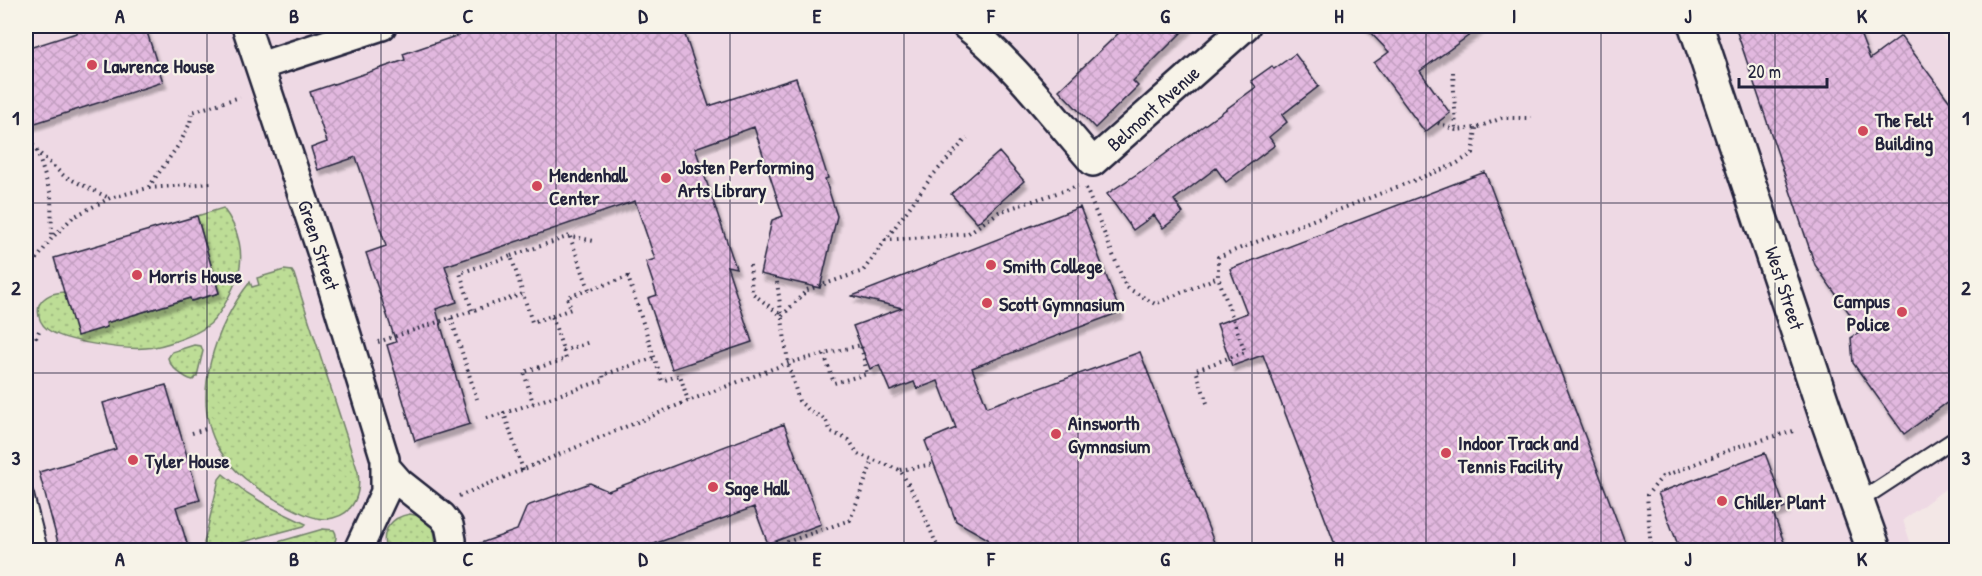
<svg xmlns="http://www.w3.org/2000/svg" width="1982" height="576" font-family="'Patrick Hand',sans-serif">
	<defs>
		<pattern id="grass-dots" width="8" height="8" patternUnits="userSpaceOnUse" patternTransform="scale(1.5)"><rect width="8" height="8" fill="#bddd96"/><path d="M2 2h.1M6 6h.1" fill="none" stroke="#a2bd82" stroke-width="1.8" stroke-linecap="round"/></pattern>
		<pattern id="building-cross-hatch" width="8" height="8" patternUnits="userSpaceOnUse" patternTransform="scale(1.5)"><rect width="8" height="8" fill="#e2b8df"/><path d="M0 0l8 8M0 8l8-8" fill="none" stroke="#c29ec0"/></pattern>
		<filter id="shadow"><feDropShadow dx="3.5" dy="6" stdDeviation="1.5" flood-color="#0004"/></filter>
	</defs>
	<rect width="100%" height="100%" fill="#f3e7e6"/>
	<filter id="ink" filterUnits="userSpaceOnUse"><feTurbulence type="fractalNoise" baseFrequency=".0167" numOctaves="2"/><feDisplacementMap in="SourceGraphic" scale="12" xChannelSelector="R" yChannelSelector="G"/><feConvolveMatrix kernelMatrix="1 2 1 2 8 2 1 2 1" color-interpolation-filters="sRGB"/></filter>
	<g filter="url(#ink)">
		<path fill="#eed9e4" d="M26,26H1930L1956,49V481L1903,520L1913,550H26Z"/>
		<path fill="url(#grass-dots)" stroke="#708068" stroke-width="1.5" d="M223,208C239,229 246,256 236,281C230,295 221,314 210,324C197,335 163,347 146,348C124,350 64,342 47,329C40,323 37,314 39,305C45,295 53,293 64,292L78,335L107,327L106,323L190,298L192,301L219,293L197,216Z
			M284,270L292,271L294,274L358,472C361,492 355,513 333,518C315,523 292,508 277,500C254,487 233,472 219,449C189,398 216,324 250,282L252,287L259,285L257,278Z
			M194,345L201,346L203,351L197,376L193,380C184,378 170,367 168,358L172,352Z
			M223,474L247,493L268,506L306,524L304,526L213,550H206L204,543L219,479Z
			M410,514C430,517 439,531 434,550H386C380,531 391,517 410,514Z
			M323,529L334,530C339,537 334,544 330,550H250Z"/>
		<path fill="url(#building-cross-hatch)" stroke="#22223b" stroke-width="1.5" filter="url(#shadow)" d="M98,26H145L163,82L26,126V49Z
			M485,26H682L709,106L796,78L828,178L825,179L837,216L820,288L760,274L772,220L783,216L754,127L695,148L736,268L727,266L752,342L672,369L648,298L657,295L646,262L655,259L635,201L445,266L457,302L436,309L470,424L415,441L387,345L396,342L366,253L386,246L356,157L318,170L311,148L327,142L310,92L405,60L403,54Z
			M1126,26H1188L1133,81L1138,86L1095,128L1059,90Z
			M1364,26H1482L1420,71L1450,113L1425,132L1374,63L1389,52Z
			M1735,26H1857L1870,59L1901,36L1956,110V396L1904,434L1853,363L1851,338L1862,331L1815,265Z
			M1295,54L1319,86L1282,115L1287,122L1269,137L1275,145L1226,182L1216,168L1174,200L1183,213L1163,228L1154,215L1133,230L1107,194L1149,166L1256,87L1251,81L1272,66L1274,69Z
			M999,152L1024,181L977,223L951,194Z
			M1485,172L1628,550H1337L1263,355L1232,366L1217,324L1247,313L1230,269Z
			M1080,207L1120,312L972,368L987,407L1140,352L1217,550H992L988,539L956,521L925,441L956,428L938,381L917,389L914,382L890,391L879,365L870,369L853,326L902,308L852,296Z
			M197,216L219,293L191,301L190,298L106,323L107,327L77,336L54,258Z
			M166,385L200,500L176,507L189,550H60L39,472L116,449L103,403Z
			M784,424L821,524L768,544L754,507L638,550H468L467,548L517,530L527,506L590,483L608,491Z
			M1765,453L1785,508L1773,513L1787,550H1680L1658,493Z"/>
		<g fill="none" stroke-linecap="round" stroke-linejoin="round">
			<defs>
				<path id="lane" d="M26,495L40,550
					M1858,502L1956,438"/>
				<path id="street" d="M246,26L322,254L385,459V492L358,550
					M966,26C1011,60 1055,119 1093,162L1246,26
					M260,66L382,26
					M385,466L399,482L442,516L449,525L452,540L451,550"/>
				<path id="secondary" d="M1696,26L1827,418L1874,550"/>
			</defs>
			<use href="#lane" stroke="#22223b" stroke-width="18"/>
			<use href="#street" stroke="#22223b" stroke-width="32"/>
			<use href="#secondary" stroke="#22223b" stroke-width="38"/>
			<path stroke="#22223b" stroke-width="4" stroke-dasharray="1.5 4.5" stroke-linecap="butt" d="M1940,26L1956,42
				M1453,72L1456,130
				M1438,123L1456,130L1476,128L1502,118H1531
				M26,135L37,151L64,176L109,198
				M37,151L51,195L52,238
				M149,188L211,183
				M1086,188L1126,287L1155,304L1218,277
				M570,237L589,289
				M885,240L967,234L999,212L1078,186
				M511,256L570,236L594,241
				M750,265L752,293L782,316L807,290L863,271L933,175L967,138
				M26,274L52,238L73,217L110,198L148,188L180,143L190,123L192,112L240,97
				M777,282L788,363L799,401L810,411L826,420L831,432L849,440L858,454L900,470L917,499L939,550
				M472,310L460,273L511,256L523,294
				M552,316L571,309L567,297L628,277L662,381L680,375L688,401
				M451,318L477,399
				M36,338L39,331
				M378,342L523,294L532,322L552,316L566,359L524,372L533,403
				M563,351L590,342
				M1207,403L1196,370L1245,352L1218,277V257L1456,164L1473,153L1476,128
				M487,418L504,413
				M192,433L206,429
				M523,470L504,413L604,380L603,375L654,358
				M900,470L934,464
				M459,496L688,401L788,363L861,345L867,374L834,383L824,354
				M764,550L850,520L873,460
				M1651,550L1647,495L1662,477L1740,446L1797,430"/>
			<use href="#lane" stroke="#f7f3e8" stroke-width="14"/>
			<use href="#street" stroke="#f7f3e8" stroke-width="27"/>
			<use href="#secondary" stroke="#f7f3e8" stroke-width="33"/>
		</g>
	</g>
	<path fill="none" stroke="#22223b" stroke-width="1.5" stroke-opacity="0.55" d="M207,26V550M381,26V550M556,26V550M730,26V550M904,26V550M1078,26V550M1252,26V550M1426,26V550M1601,26V550M1775,26V550M26,203H1956M26,373H1956"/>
	<g fill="#d1495b" stroke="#f7f3e8" stroke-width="2">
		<circle cx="92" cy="65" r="6"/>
		<circle cx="1863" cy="131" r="6"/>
		<circle cx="666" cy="178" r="6"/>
		<circle cx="537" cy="186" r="6"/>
		<circle cx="991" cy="265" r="6"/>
		<circle cx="137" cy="275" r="6"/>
		<circle cx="987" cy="303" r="6"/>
		<circle cx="1902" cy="312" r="6"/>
		<circle cx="1056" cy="434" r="6"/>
		<circle cx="1446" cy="453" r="6"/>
		<circle cx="133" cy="460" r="6"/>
		<circle cx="713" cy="487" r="6"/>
		<circle cx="1722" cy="501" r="6"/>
	</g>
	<g text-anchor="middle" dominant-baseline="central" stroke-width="4.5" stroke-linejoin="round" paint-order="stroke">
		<g font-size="20" font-weight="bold" fill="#22223b" stroke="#f7f3e8" text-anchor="start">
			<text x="104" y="65">Lawrence House</text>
			<text x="1875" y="119">The Felt<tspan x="1875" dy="23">Building</tspan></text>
			<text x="678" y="166">Josten Performing<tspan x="678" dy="23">Arts Library</tspan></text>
			<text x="549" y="174">Mendenhall<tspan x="549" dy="23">Center</tspan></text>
			<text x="1003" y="265">Smith College</text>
			<text x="149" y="275">Morris House</text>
			<text x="1890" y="300" text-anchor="end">Campus<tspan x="1890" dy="23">Police</tspan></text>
			<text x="999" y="303">Scott Gymnasium</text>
			<text x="1068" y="422">Ainsworth<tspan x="1068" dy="23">Gymnasium</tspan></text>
			<text x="1458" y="442">Indoor Track and<tspan x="1458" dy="23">Tennis Facility</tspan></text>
			<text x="145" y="460">Tyler House</text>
			<text x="725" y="487">Sage Hall</text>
			<text x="1734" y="501">Chiller Plant</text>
		</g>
		<g font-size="20" fill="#22223b" stroke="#f7f3e8">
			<text transform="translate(1153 108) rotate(-42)">Belmont Avenue</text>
			<text transform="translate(319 245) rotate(72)">Green Street</text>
			<text transform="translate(1785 288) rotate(72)">West Street</text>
		</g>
	</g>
	<rect width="1982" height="576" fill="none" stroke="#f7f3e8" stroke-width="66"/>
	<path d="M1739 78v9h88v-9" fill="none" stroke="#22223b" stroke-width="3"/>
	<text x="1748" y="78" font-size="18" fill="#22223b" stroke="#f7f3e8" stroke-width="4.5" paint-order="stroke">20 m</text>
	<rect x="33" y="33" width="1916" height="510" fill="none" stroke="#22223b" stroke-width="2"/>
	<g font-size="20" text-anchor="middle" font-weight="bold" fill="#22223b">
		<text x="120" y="23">A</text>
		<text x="294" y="23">B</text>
		<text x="468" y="23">C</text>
		<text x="643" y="23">D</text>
		<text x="817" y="23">E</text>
		<text x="991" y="23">F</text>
		<text x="1165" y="23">G</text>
		<text x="1339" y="23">H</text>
		<text x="1514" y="23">I</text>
		<text x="1688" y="23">J</text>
		<text x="1862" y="23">K</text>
		<text x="16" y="125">1</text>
		<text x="1966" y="125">1</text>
		<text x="16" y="295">2</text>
		<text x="1966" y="295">2</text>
		<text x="16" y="465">3</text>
		<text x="1966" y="465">3</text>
		<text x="120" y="566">A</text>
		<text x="294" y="566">B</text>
		<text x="468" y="566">C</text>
		<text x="643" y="566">D</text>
		<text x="817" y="566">E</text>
		<text x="991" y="566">F</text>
		<text x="1165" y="566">G</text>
		<text x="1339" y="566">H</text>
		<text x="1514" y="566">I</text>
		<text x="1688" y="566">J</text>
		<text x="1862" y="566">K</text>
	</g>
</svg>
